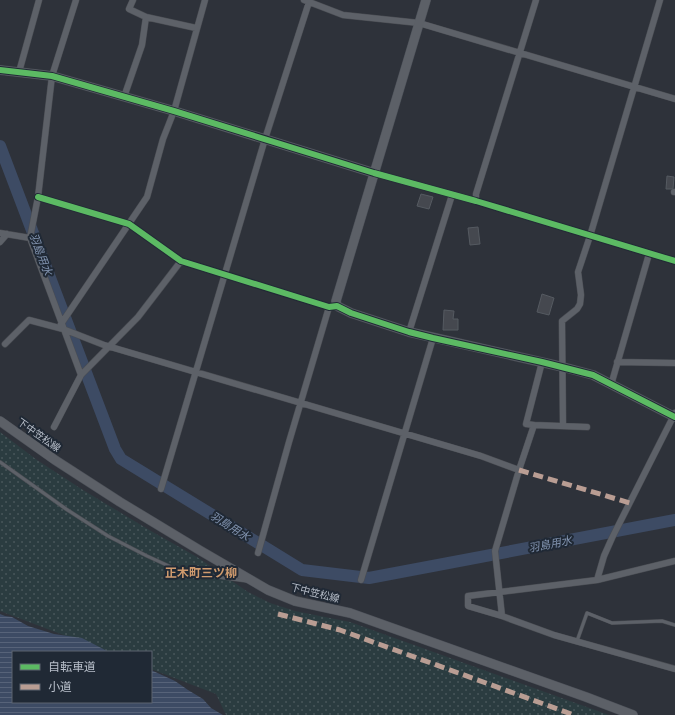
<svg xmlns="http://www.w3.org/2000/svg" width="675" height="715" font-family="'PT Sans','Noto Sans JP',sans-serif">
	<defs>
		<pattern id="grass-dots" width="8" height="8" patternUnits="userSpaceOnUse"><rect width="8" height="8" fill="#2b3c40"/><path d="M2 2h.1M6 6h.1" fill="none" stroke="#48565a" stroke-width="1.8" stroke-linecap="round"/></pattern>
		<pattern id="water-rules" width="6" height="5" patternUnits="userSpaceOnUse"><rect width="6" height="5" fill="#3d4b64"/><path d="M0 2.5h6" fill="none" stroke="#576379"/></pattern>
	</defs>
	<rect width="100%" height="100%" fill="#2e323a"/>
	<path fill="url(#grass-dots)" d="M0,432L37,460L83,490L151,531L197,557L248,592L270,603L295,611L350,622L609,715H226L216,694L151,669V652H108L0,611Z"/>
	<path fill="url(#water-rules)" d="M0,614L5,616L12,617L28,626L54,634L82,638L109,652H13V702H151V670L175,681L188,690L203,699L211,708L223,715H0Z"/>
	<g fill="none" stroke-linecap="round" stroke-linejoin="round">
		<path stroke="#3d4b64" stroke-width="12" d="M0,146L115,449L121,459L302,570L369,578L675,520"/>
	</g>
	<path fill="#45484f" stroke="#555a61" d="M667,176L674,177L673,189H666Z
		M421,194L433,197L429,209L417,206Z
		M478,227L480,244L470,245L468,228Z
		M542,294L554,298L549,315L537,312Z
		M444,310L454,311L453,319H458V330H443Z"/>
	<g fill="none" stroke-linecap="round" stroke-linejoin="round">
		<defs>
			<path id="lane" d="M0,462L66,509L108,536L147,556L182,572L247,581
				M577,641L587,613L612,623L662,621L675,625"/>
			<path id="street" d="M304,0L343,15L419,23L675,99
				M146,17L196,28
				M19,72L39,0
				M124,97L142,45L146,17L129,9L133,0
				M374,173L476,201L675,261
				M674,192H675
				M38,197L129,224L181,261L329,307L337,306
				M476,201V194L536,0
				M0,233L30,238L38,197L52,76L76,0
				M30,238L81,375
				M0,242L7,234
				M61,324L147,197L163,139L174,111L205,0
				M409,332L452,195
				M5,344L29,320L63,329L104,345L481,456L519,470
				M542,362L526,424L534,425L519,470L495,551L502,616L554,635L675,669
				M617,362L675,363
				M611,385L649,254
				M534,425L587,427
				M563,426L562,321L577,309L580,304L581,295L578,272L590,236L660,0
				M54,427L81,375L138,317L181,261
				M161,489L265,139L309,2
				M258,553L289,442L329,307
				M361,580L433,338
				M597,580L604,556L612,538L675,413
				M502,616L468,606V596L597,580L675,561"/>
			<path id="secondary" d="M426,0L336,301L337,306L351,313L409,332L563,367L593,375L675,417
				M0,70L52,76L174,111L374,173
				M0,421L55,460L120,502L201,551L268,590L295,601L350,613L586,697L633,715"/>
		</defs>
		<use href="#lane" stroke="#4a4d53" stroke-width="4"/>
		<use href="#street" stroke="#4a4d53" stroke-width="7"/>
		<use href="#secondary" stroke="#4b4f57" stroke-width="10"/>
		<use href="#lane" stroke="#5d6168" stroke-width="3"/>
		<use href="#street" stroke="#5d6168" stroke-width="6"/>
		<use href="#secondary" stroke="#5c6067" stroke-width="9"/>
		<path stroke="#b99d93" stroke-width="5" stroke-dasharray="10 5" stroke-linecap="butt" d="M519,470L630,503
			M278,614L340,630L574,715"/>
		<defs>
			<path id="cycleway" d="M0,70L52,76L174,111L374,173L476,201L675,261
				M38,197L129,224L181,261L329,307L337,306L351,313L409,332L433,338L542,362L593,375L675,417"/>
		</defs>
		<use href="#cycleway" stroke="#202935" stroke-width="8"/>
		<use href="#cycleway" stroke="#5cba63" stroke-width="6"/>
	</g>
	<g text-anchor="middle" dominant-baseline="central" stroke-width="4" stroke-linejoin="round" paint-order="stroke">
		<g font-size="10" fill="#b8bfca" stroke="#202935">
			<text transform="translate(39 435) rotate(35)">下中笠松線</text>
			<text transform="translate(315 593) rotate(14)">下中笠松線</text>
		</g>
		<g font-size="11" font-style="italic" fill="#8294b0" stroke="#202935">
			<text transform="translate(41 254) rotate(69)">羽島用水</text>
			<text transform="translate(230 526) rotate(32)">羽島用水</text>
			<text transform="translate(550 544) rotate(-11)">羽島用水</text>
		</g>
		<g font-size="12" font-weight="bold" fill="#d09b6e" stroke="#202935">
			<text x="201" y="572">正木町三ツ柳</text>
		</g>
	</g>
	<rect x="12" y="651" width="140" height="52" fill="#202935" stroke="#5d6571"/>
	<rect x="20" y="664" width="20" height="6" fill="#5cba63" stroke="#5d6571"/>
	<text x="48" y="671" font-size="12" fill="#b8bfca">自転車道</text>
	<rect x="20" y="684" width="20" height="6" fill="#b99d93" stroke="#5d6571"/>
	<text x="48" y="691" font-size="12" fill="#b8bfca">小道</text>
</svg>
